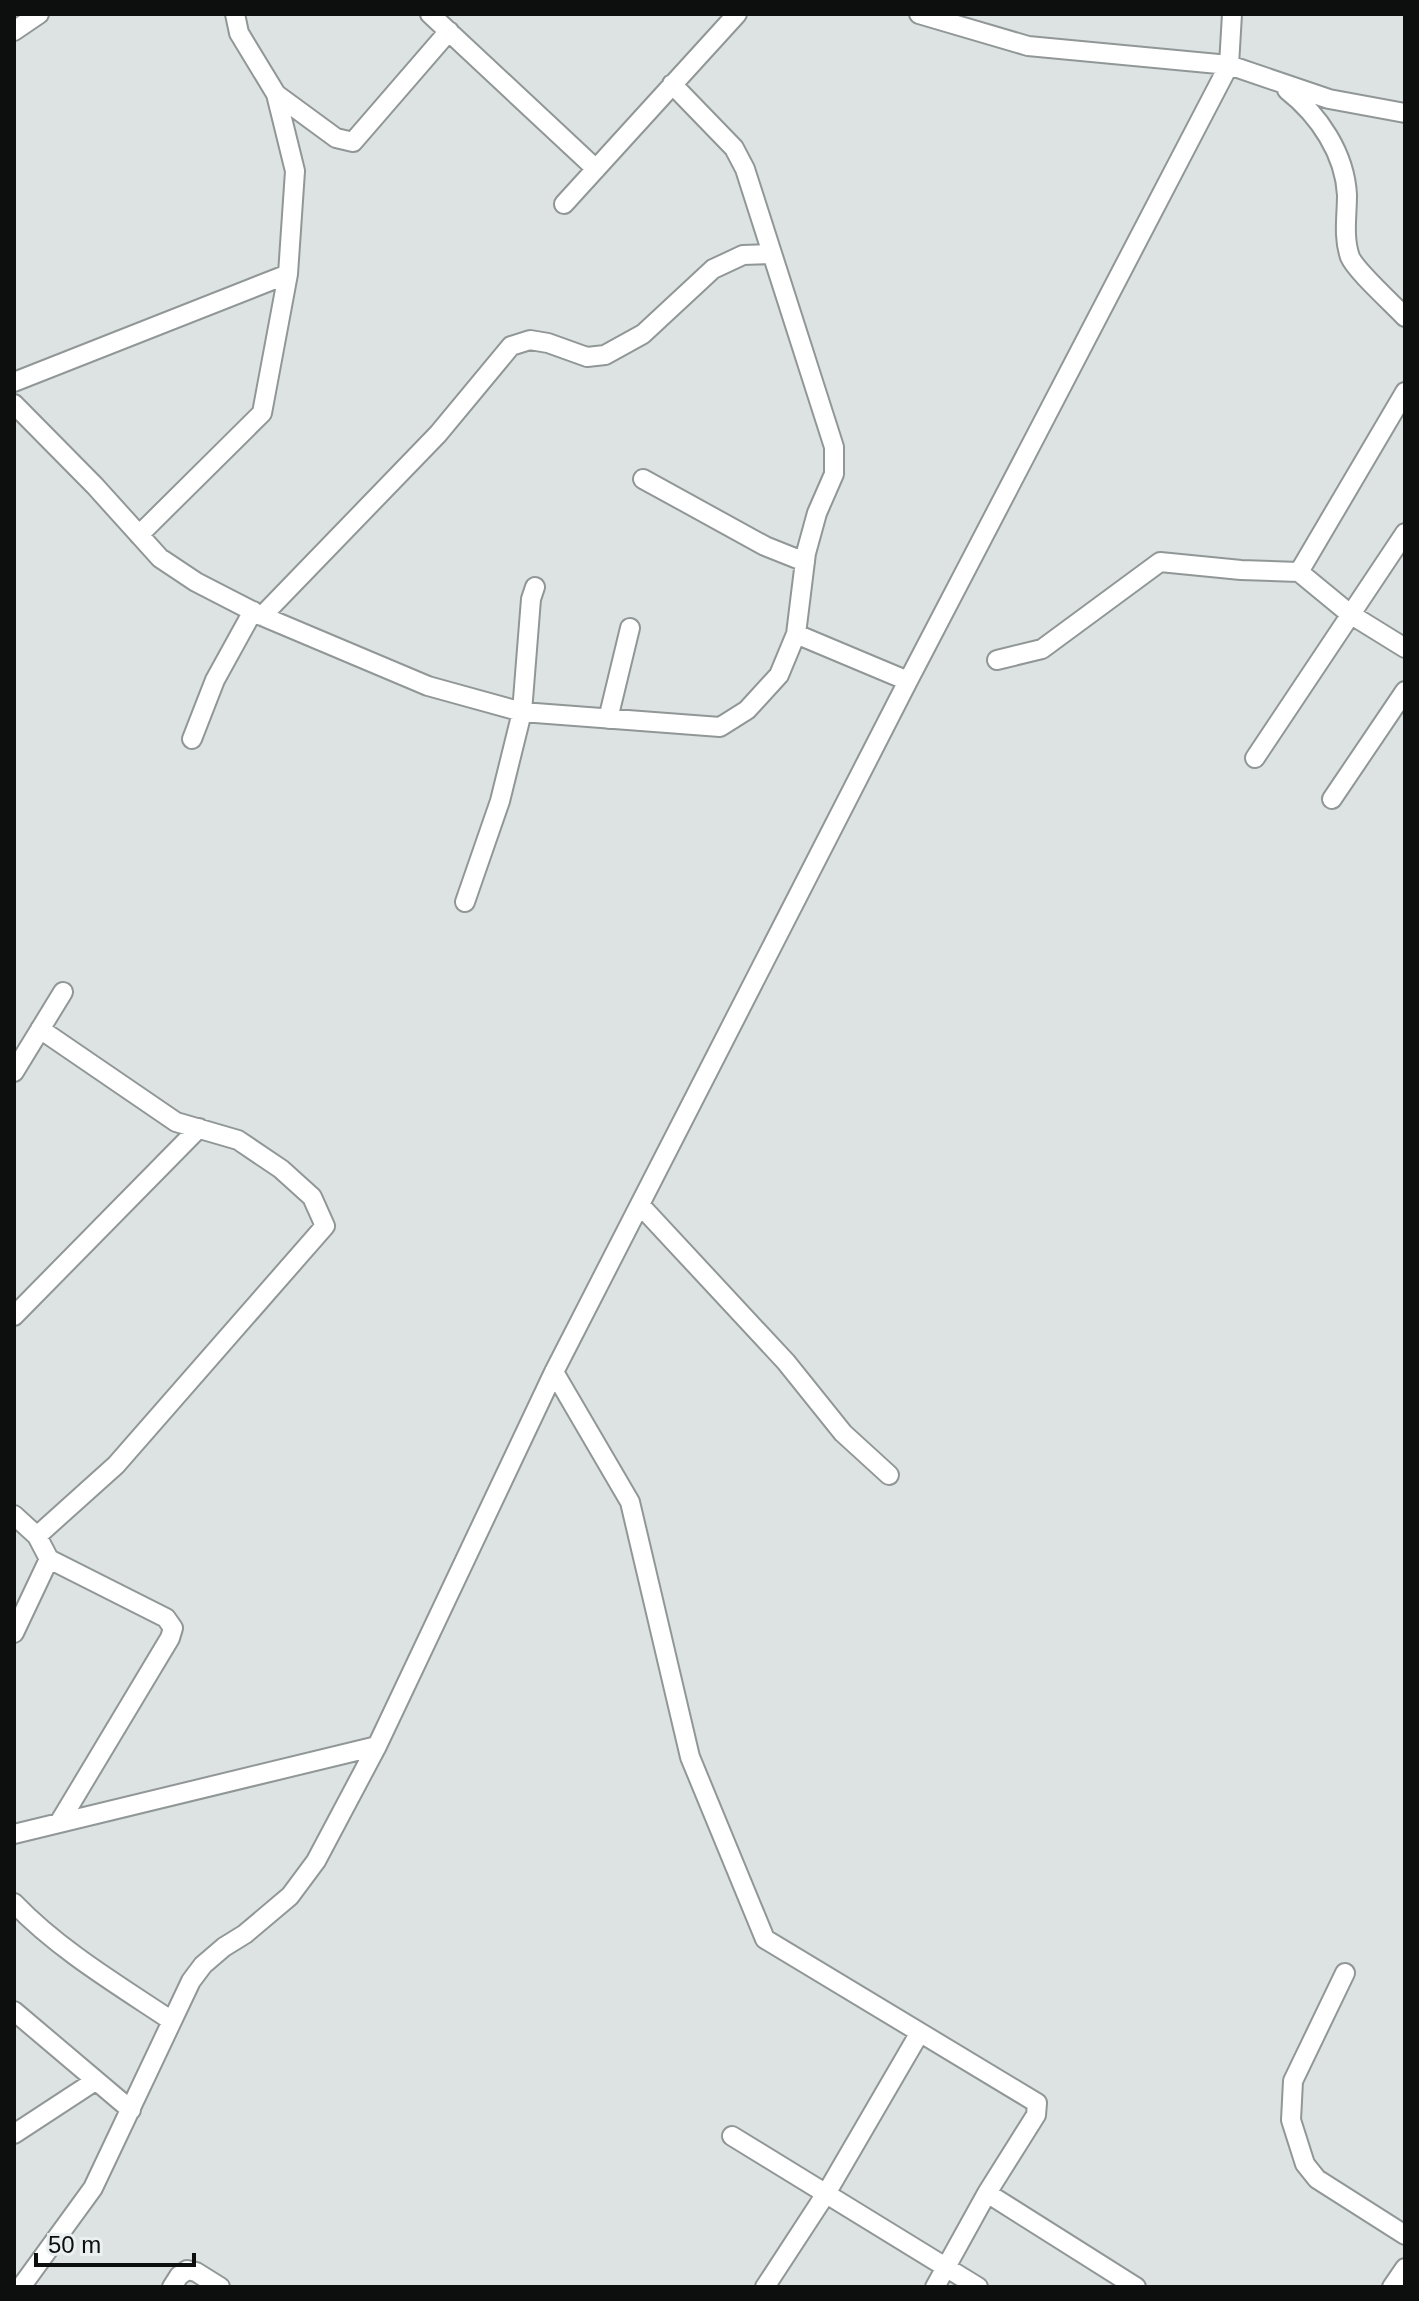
<svg xmlns="http://www.w3.org/2000/svg" width="1419" height="2301" font-family="Arial,sans-serif">
	<rect width="100%" height="100%" fill="#dce3e2"/>
	<g fill="none" stroke-linecap="round" stroke-linejoin="round">
		<defs>
			<path id="street" d="M235,14L239,33L276,94L336,138L353,142L449,31
				M430,14L596,169
				M919,14L1028,46L1229,65L1329,99L1405,113
				M14,31L39,14
				M1287,90C1319,115 1345,154 1347,195C1347,216 1343,237 1350,257C1356,271 1393,304 1405,317
				M564,204L737,14
				M14,382L288,274
				M14,404L95,486L160,558L196,582L262,616L428,686L522,712L720,727L747,710L779,675L796,634L806,553L817,513L834,474V447L745,169L734,148L672,84
				M643,479L765,546L805,562
				M139,535L262,413L288,274L295,171L276,94
				M1299,572L1405,392
				M262,616L438,434L511,346L530,340L548,343L587,357L605,355L643,334L713,269L743,255L772,254
				M796,634L908,681
				M997,660L1042,649L1160,562L1241,570L1299,572L1350,614L1405,648
				M608,719L630,628
				M192,739L215,680L253,611
				M1255,758L1405,533
				M1332,799L1405,691
				M465,902L500,801L522,712L531,599L535,587
				M14,1072L63,992
				M640,1205L786,1362L843,1433L889,1475
				M14,1316L199,1128
				M554,1372L630,1502L690,1757L765,1939L1037,2103L1036,2115L987,2193L935,2287
				M14,1515L37,1536L49,1559L14,1633
				M37,1536L116,1465L325,1226L312,1197L281,1169L238,1140L176,1122L40,1029
				M49,1559L166,1618L173,1628L170,1638L59,1823
				M14,1834L377,1746
				M14,1903C59,1950 118,1985 172,2021
				M1345,1973L1293,2081L1291,2120L1305,2164L1317,2179L1405,2235
				M14,2011L131,2110
				M14,2134L95,2081
				M732,2136L978,2287
				M987,2193L1136,2287
				M21,2287L93,2188L191,1981L203,1965L224,1947L245,1934L290,1896L316,1861L377,1746L554,1372L908,681L1229,65L1232,14
				M172,2287L179,2276L187,2270L196,2272L220,2287
				M765,2287L827,2192L919,2034
				M1392,2287L1405,2268"/>
		</defs>
		<use href="#street" stroke="#909796" stroke-width="22"/>
		<use href="#street" stroke="#fff" stroke-width="18"/>
	</g>
	<rect width="1419" height="2301" fill="none" stroke="#0d0f0f" stroke-width="32"/>
	<path d="M36 2253v12h158v-12" fill="none" stroke="#0d0f0f" stroke-width="4"/>
	<text x="48" y="2253" font-size="24" fill="#0d0f0f" stroke="#e9f0ef" stroke-width="6" paint-order="stroke">50 m</text>
</svg>
